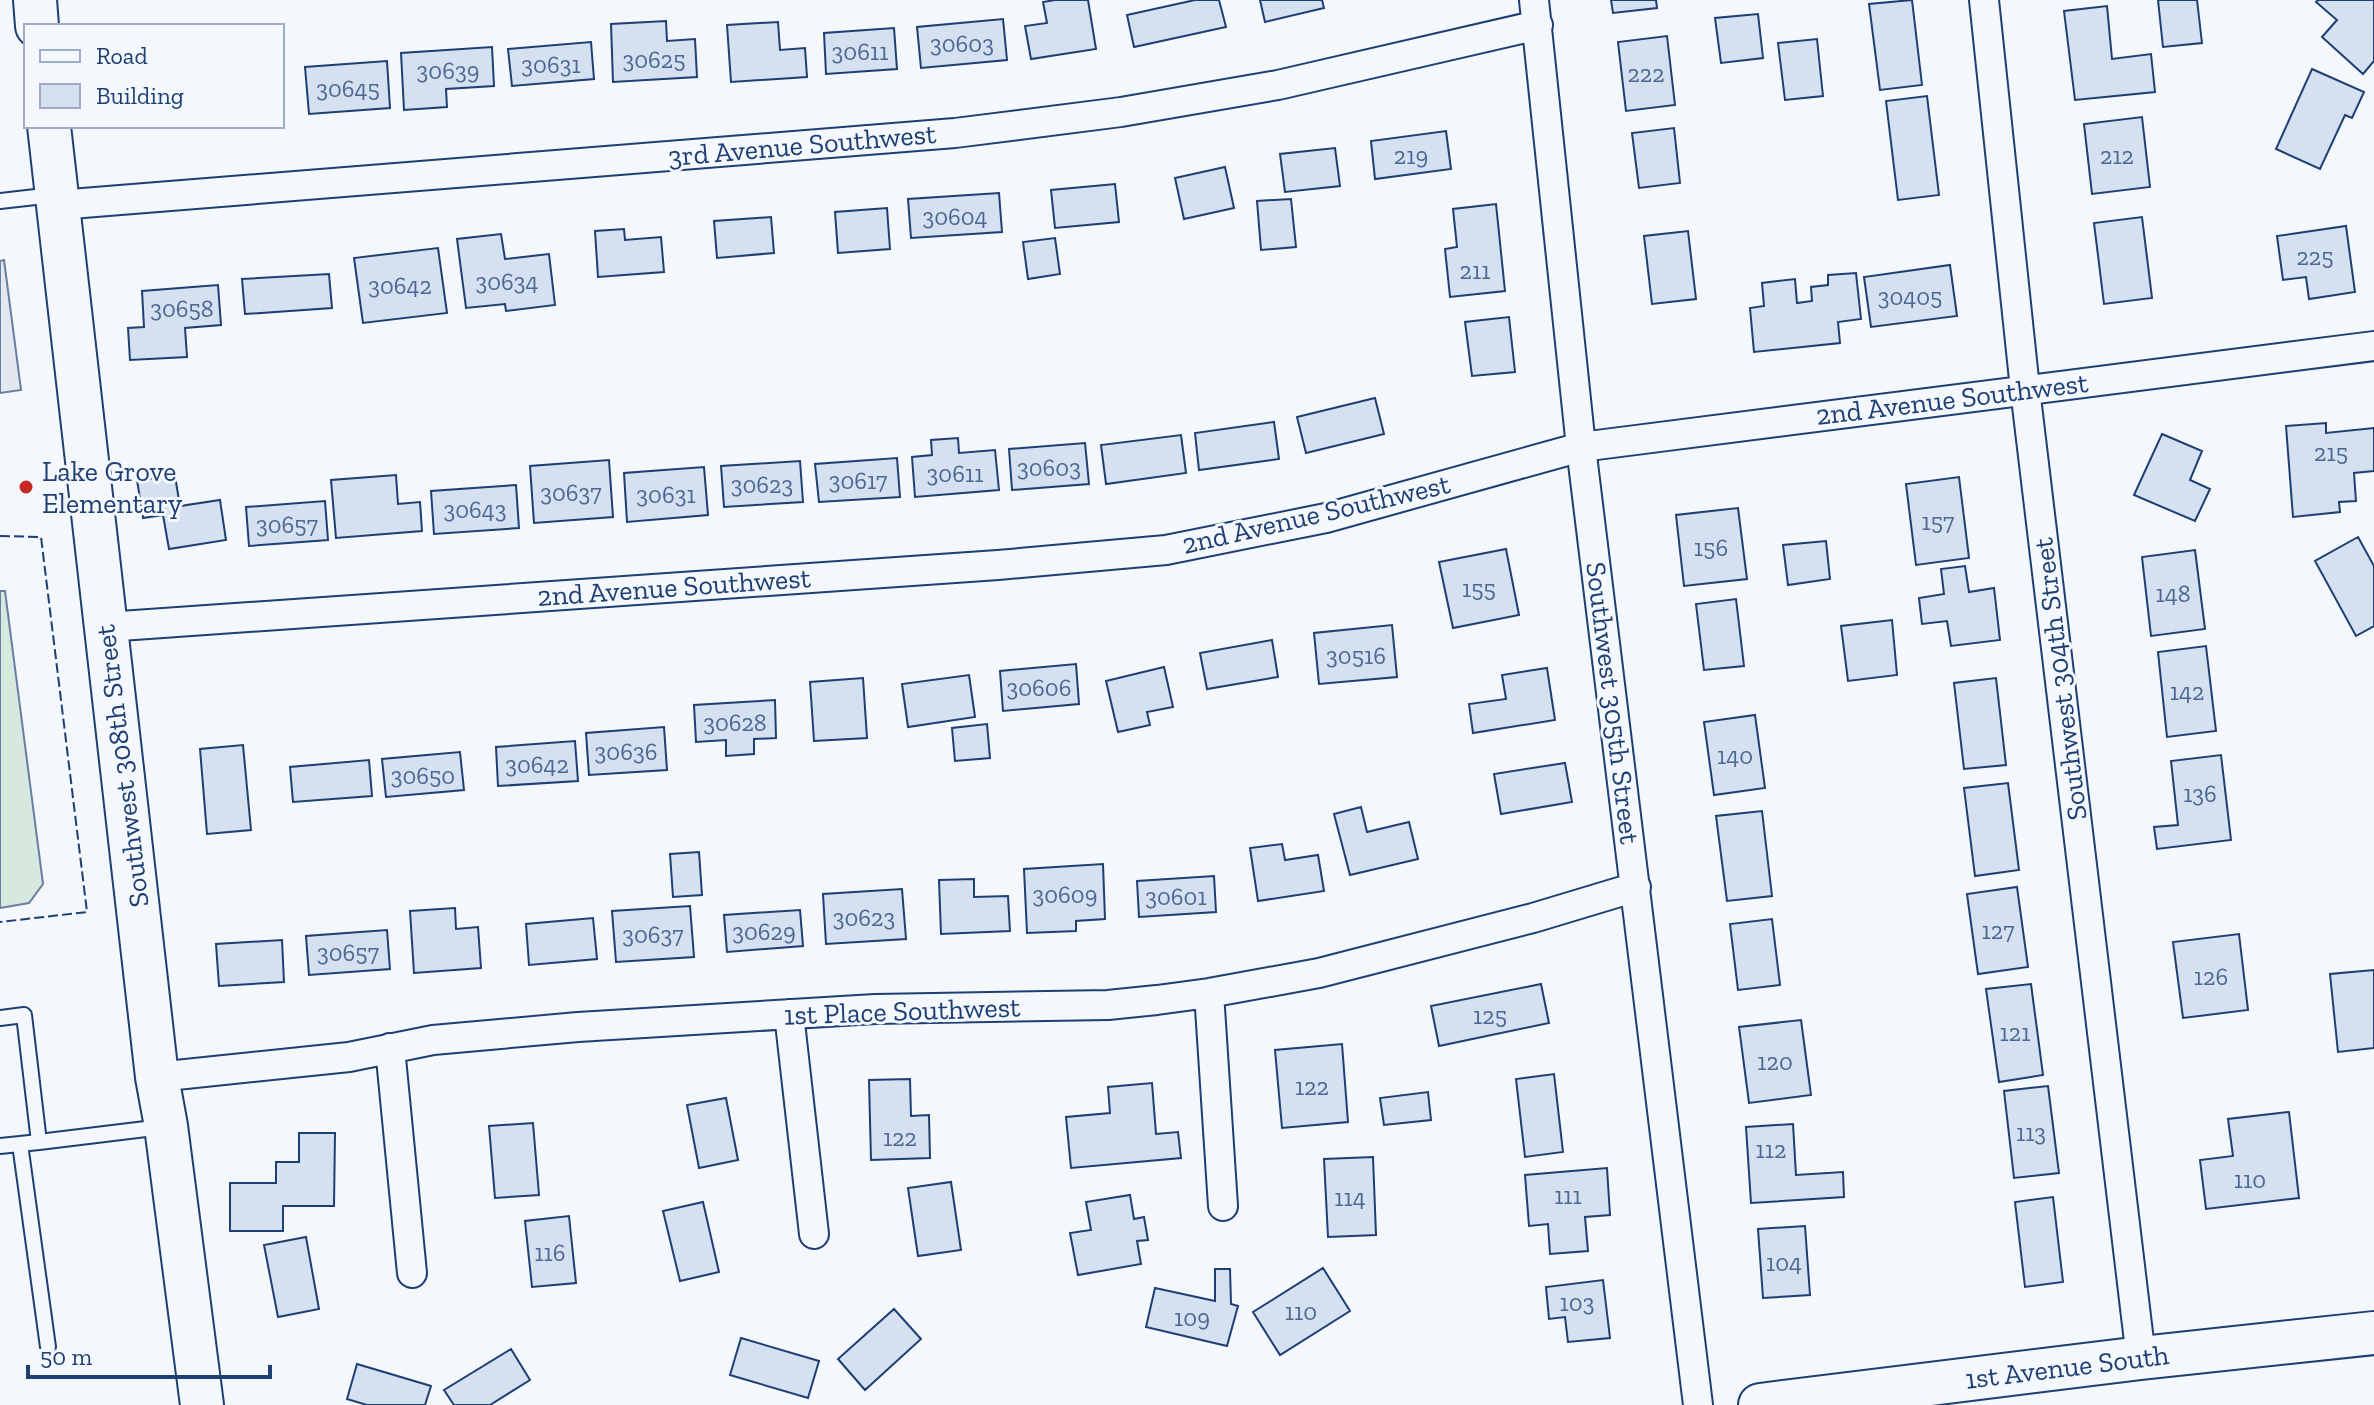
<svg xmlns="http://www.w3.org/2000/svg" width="2374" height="1405" font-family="'Zilla Slab',serif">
	<rect width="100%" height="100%" fill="#f4f7fb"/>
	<path fill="#d7e8df" stroke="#687fa3" stroke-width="2" d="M0,591H5L43,884L29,903L0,908Z"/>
	<path fill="#e3e8f0" stroke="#687fa3" stroke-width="2" d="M4,260L21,390L0,393V261Z"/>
	<path fill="#d5e0f0" stroke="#1d3f73" stroke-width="2" d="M1055,0H1088L1096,49L1031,59L1025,26L1047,23L1043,2Z
		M1195,0H1219L1226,27L1134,47L1127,15Z
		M1260,0H1322L1324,8L1265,22Z
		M1611,0H1656L1657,8L1613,13Z
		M1912,0L1922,85L1880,90L1869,4Z
		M2158,0H2197L2202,43L2163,47Z
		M2318,0H2374V61L2363,74L2322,37L2337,20L2316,2Z
		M2107,6L2112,59L2151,54L2155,92L2075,100L2064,11Z
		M1758,14L1763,58L1721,63L1715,18Z
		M1003,19L1007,60L921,68L917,27Z
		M666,21L667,41L695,39L697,77L613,82L611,24Z
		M778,22L780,50L805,48L807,77L731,82L727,25Z
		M894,28L897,69L826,74L824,33Z
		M1667,36L1675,105L1626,111L1618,42Z
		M1817,39L1823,96L1785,100L1778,43Z
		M591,42L594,79L512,86L508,49Z
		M492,47L494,86L446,89L447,107L404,110L401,53Z
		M387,61L390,108L309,114L305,67Z
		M2312,69L2364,92L2352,118L2345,115L2320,169L2276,149Z
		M1927,96L1939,195L1898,200L1886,101Z
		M2142,117L2150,187L2092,194L2084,124Z
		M1674,128L1680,183L1639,188L1632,133Z
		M1446,131L1451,169L1375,179L1371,141Z
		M1335,148L1340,186L1285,192L1280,154Z
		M1225,167L1234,208L1184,219L1175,178Z
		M1115,184L1119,222L1055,228L1051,190Z
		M999,193L1002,232L911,238L908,199Z
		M1291,199L1296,247L1261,250L1257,201Z
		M1496,204L1505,291L1450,297L1445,249L1457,247L1453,209Z
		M887,208L890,249L838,253L835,212Z
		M771,217L774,253L717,258L714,221Z
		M2142,217L2152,298L2104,304L2094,223Z
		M2346,226L2355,292L2309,299L2306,277L2283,280L2277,236Z
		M624,229L625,240L661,237L664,272L598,277L595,231Z
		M1688,231L1696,299L1652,304L1644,236Z
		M501,234L505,259L549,254L555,305L506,311L505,304L466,308L457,239Z
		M1055,238L1060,274L1028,279L1023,242Z
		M438,248L447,313L363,323L354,258Z
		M1950,265L1957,316L1871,327L1864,277Z
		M1856,273L1861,319L1838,322L1840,343L1754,352L1750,308L1764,306L1762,283L1795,279L1797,303L1812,301L1811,287L1828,285V275Z
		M329,274L332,308L245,314L242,279Z
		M218,285L221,325L185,328L187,357L130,360L128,328L144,327L142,291Z
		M1509,317L1515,372L1472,376L1465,322Z
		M1375,398L1384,434L1306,453L1297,417Z
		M1274,422L1279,459L1199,470L1195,433Z
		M2326,423V433L2374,428V471L2354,473L2356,501L2339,502L2340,512L2293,517L2286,426Z
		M2162,434L2202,451L2190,480L2210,489L2195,521L2134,495Z
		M1181,435L1186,473L1106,484L1101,445Z
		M958,438L959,453L995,450L999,490L915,497L912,457L932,455L931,440Z
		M1085,443L1089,484L1012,490L1009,449Z
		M897,458L900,497L819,502L815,464Z
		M609,460L613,517L534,523L530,466Z
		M800,461L803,502L724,507L721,466Z
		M704,467L708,515L627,522L624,473Z
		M396,475L398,504L420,502L422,531L336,538L331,480Z
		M175,476L180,506L220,500L226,540L169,549L163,515L143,518L137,480Z
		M1959,477L1969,558L1916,565L1906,484Z
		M516,485L519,528L434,534L431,491Z
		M325,501L328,540L249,546L246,507Z
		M1738,508L1747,579L1684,586L1676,515Z
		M2358,537L2374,566V626L2356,636L2315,561Z
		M1826,541L1830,579L1788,585L1783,545Z
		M1506,549L1519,615L1453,628L1439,562Z
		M2195,550L2205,629L2151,636L2142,557Z
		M1965,566L1969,592L1994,588L2000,640L1951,646L1947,621L1922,624L1919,598L1944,594L1941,569Z
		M1736,599L1744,666L1704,670L1696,604Z
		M1892,620L1897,675L1848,681L1841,626Z
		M1392,625L1397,677L1319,684L1314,633Z
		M1272,640L1278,677L1207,689L1200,653Z
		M2206,646L2216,731L2167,737L2158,652Z
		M1076,664L1079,704L1003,711L1000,671Z
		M1164,667L1173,707L1147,712L1150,725L1118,732L1106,681Z
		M1547,668L1555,720L1473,733L1469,704L1506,699L1502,675Z
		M969,675L975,717L908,727L902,684Z
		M863,678L867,738L814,741L810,682Z
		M1996,678L2006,765L1964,769L1954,683Z
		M775,700L776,738L754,739V754L726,756V740L696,742L694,705Z
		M1755,715L1765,788L1714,795L1704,722Z
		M987,724L990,758L955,761L952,728Z
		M664,727L667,770L589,775L586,733Z
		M575,741L578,781L498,786L496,747Z
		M243,745L251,830L207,834L200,749Z
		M460,752L464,790L386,797L382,759Z
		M2221,755L2231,840L2157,849L2154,827L2178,825L2171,761Z
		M369,760L372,796L293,802L290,767Z
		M1565,763L1572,802L1501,814L1494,774Z
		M2008,783L2019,870L1975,876L1964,788Z
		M1361,807L1367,832L1409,822L1418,859L1350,875L1334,814Z
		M1762,811L1772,896L1727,901L1716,816Z
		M1282,844L1285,860L1318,855L1324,891L1258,901L1250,848Z
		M699,852L702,895L673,897L670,854Z
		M1103,864L1105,919L1076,921V931L1027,933L1024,869Z
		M1214,876L1216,912L1139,917L1137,881Z
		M974,879V897L1008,896L1010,931L941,934L939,880Z
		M2017,887L2028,967L1978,974L1967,894Z
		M902,889L906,939L826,944L823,894Z
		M690,906L694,957L616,962L612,911Z
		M455,908L456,929L478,927L481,968L414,973L410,911Z
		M800,910L803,946L727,952L724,915Z
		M593,918L597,959L529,965L526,924Z
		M1772,919L1780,985L1738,990L1730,924Z
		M387,930L390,969L309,975L306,936Z
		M2239,934L2248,1010L2183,1018L2173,942Z
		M282,940L284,982L219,986L216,944Z
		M2374,970V1048L2338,1052L2330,974Z
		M1541,984L1549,1023L1439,1046L1431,1006Z
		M2031,984L2043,1075L1999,1082L1986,989Z
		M1801,1020L1811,1095L1749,1103L1739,1027Z
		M1342,1044L1348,1122L1282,1128L1275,1050Z
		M1554,1074L1563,1152L1525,1157L1516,1079Z
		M910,1079L911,1116L929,1115L930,1158L871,1160L869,1080Z
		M1152,1083L1156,1134L1178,1132L1181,1158L1071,1168L1066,1117L1110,1113L1108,1087Z
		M2048,1086L2059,1173L2014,1178L2004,1091Z
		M1428,1092L1431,1120L1384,1125L1380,1098Z
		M726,1098L738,1160L699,1168L687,1105Z
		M2289,1112L2299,1198L2206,1209L2200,1160L2233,1156L2228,1119Z
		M533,1123L539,1195L495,1198L489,1126Z
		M1793,1124L1796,1175L1843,1172L1844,1197L1751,1203L1746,1127Z
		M299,1133H335L334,1206H283V1231H230V1183H276V1162H299Z
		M1373,1157L1376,1235L1328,1237L1324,1159Z
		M1607,1168L1610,1215L1585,1217L1588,1251L1550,1254L1548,1224L1529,1226L1525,1175Z
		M951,1182L961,1250L918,1256L908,1188Z
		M1130,1195L1134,1219L1144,1217L1148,1240L1137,1241L1141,1264L1078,1275L1070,1233L1091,1230L1086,1202Z
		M2053,1197L2063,1282L2025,1287L2015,1202Z
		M703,1202L719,1272L680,1281L663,1211Z
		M569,1216L576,1283L532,1287L525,1221Z
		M1805,1226L1810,1295L1763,1298L1758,1229Z
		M306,1237L319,1309L278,1317L264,1245Z
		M1323,1268L1350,1311L1280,1355L1253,1312Z
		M1215,1269H1230L1231,1304L1238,1306L1227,1346L1146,1327L1155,1288L1215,1301Z
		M1603,1280L1610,1338L1568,1342L1565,1317L1549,1319L1546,1287Z
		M894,1309L921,1339L865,1390L838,1359Z
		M741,1338L819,1361L808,1398L730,1375Z
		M511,1349L530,1380L490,1405H454L444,1390Z
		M357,1364L431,1386L425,1405H367L347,1399Z"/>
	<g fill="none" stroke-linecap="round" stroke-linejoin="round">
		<defs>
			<path id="lane" d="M0,201L53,195
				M0,1018L24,1015L39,1142L0,1146
				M39,1142L162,1127
				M20,1144L48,1347"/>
			<path id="street" d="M1534,0L1581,447L1698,1405
				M1984,0L2025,389L2141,1358
				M58,205L955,133L1121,112L1278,85L1538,25
				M106,627L998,565L1166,550L1326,518L1581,447L2374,346
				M1209,993L1223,1206
				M789,1014L814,1234
				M390,1048L412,1273
				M157,1077L349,1057L433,1040L578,1027L875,1009L1108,1005L1157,1000L1209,993L1319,973L1533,918L1636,887"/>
			<path id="secondary" d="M35,0L37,26
				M49,126L157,1077L166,1126L202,1405
				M1760,1405L2141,1358L2374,1333"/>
		</defs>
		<use href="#lane" stroke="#1d3f73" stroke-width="18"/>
		<use href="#street" stroke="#1d3f73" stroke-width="32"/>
		<use href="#secondary" stroke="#1d3f73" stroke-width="46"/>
		<use href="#lane" stroke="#f4f7fb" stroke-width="14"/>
		<use href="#street" stroke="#f4f7fb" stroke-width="28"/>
		<use href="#secondary" stroke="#f4f7fb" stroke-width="42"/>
		<path stroke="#1d3f73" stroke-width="2" stroke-dasharray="10 4" stroke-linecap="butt" d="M0,536L41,537L87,912L0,922"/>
	</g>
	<circle fill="#c62828" stroke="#f4f7fb" stroke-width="3" cx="26" cy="487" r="8"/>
	<g text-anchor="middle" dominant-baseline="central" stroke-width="6" stroke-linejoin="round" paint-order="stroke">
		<g font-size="24" fill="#4b6792">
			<text x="962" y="43">30603</text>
			<text x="860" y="51">30611</text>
			<text x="654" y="59">30625</text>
			<text x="551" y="64">30631</text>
			<text x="448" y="70">30639</text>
			<text x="1646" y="73">222</text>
			<text x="348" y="88">30645</text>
			<text x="1411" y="155">219</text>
			<text x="2117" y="155">212</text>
			<text x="955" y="216">30604</text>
			<text x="2315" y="256">225</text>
			<text x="1475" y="270">211</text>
			<text x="507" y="281">30634</text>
			<text x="400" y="285">30642</text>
			<text x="1910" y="296">30405</text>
			<text x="182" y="308">30658</text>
			<text x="2331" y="452">215</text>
			<text x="1049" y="467">30603</text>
			<text x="955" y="473">30611</text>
			<text x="858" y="480">30617</text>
			<text x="762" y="484">30623</text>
			<text x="571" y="492">30637</text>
			<text x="666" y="494">30631</text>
			<text x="475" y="509">30643</text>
			<text x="1938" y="521">157</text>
			<text x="287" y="524">30657</text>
			<text x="1711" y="547">156</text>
			<text x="1479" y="588">155</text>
			<text x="2173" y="593">148</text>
			<text x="1356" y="655">30516</text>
			<text x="1039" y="687">30606</text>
			<text x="2187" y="691">142</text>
			<text x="735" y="722">30628</text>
			<text x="626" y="751">30636</text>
			<text x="1735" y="755">140</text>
			<text x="537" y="764">30642</text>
			<text x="423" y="775">30650</text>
			<text x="2200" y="793">136</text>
			<text x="1065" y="894">30609</text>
			<text x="1176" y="896">30601</text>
			<text x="864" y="917">30623</text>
			<text x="1998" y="930">127</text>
			<text x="764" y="931">30629</text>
			<text x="653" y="934">30637</text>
			<text x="348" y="952">30657</text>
			<text x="2211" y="976">126</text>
			<text x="1490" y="1015">125</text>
			<text x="2015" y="1032">121</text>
			<text x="1775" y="1061">120</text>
			<text x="1312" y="1086">122</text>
			<text x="2031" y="1132">113</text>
			<text x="900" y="1137">122</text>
			<text x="1771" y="1149">112</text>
			<text x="2250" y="1179">110</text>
			<text x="1568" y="1195">111</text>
			<text x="1350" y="1197">114</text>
			<text x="550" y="1252">116</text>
			<text x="1784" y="1262">104</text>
			<text x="1577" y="1302">103</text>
			<text x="1301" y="1311">110</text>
			<text x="1192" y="1317">109</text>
		</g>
		<g font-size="28" fill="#1d3f73" stroke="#f4f7fb">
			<text transform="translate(802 145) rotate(-5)">3rd Avenue Southwest</text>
			<text transform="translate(1952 399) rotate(-7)">2nd Avenue Southwest</text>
			<text transform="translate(1316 514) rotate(-13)">2nd Avenue Southwest</text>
			<text transform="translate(674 587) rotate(-4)">2nd Avenue Southwest</text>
			<text transform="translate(2060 679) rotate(-97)">Southwest 304th Street</text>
			<text transform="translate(1613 703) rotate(83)">Southwest 305th Street</text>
			<text transform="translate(122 766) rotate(-97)">Southwest 308th Street</text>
			<text transform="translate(902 1011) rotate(-2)">1st Place Southwest</text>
			<text transform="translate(2067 1367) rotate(-7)">1st Avenue South</text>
		</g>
		<g font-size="28" fill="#1d3f73" stroke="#f4f7fb" text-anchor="start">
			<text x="42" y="471">Lake Grove<tspan x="42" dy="32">Elementary</tspan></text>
		</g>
	</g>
	<rect x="24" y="24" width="260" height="104" fill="#f4f7fb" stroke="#9eadc5" stroke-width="2"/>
	<rect x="40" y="50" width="40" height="12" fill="#f4f7fb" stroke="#9eadc5" stroke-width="2"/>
	<text x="96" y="64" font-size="24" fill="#1d3f73">Road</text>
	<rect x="40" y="84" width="40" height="24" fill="#d5e0f0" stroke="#9eadc5" stroke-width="2"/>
	<text x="96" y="104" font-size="24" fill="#1d3f73">Building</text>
	<path d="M28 1365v12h242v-12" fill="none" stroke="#1d3f73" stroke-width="4"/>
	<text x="40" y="1365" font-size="24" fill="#1d3f73" stroke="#f4f7fb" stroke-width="6" paint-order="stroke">50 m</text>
</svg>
